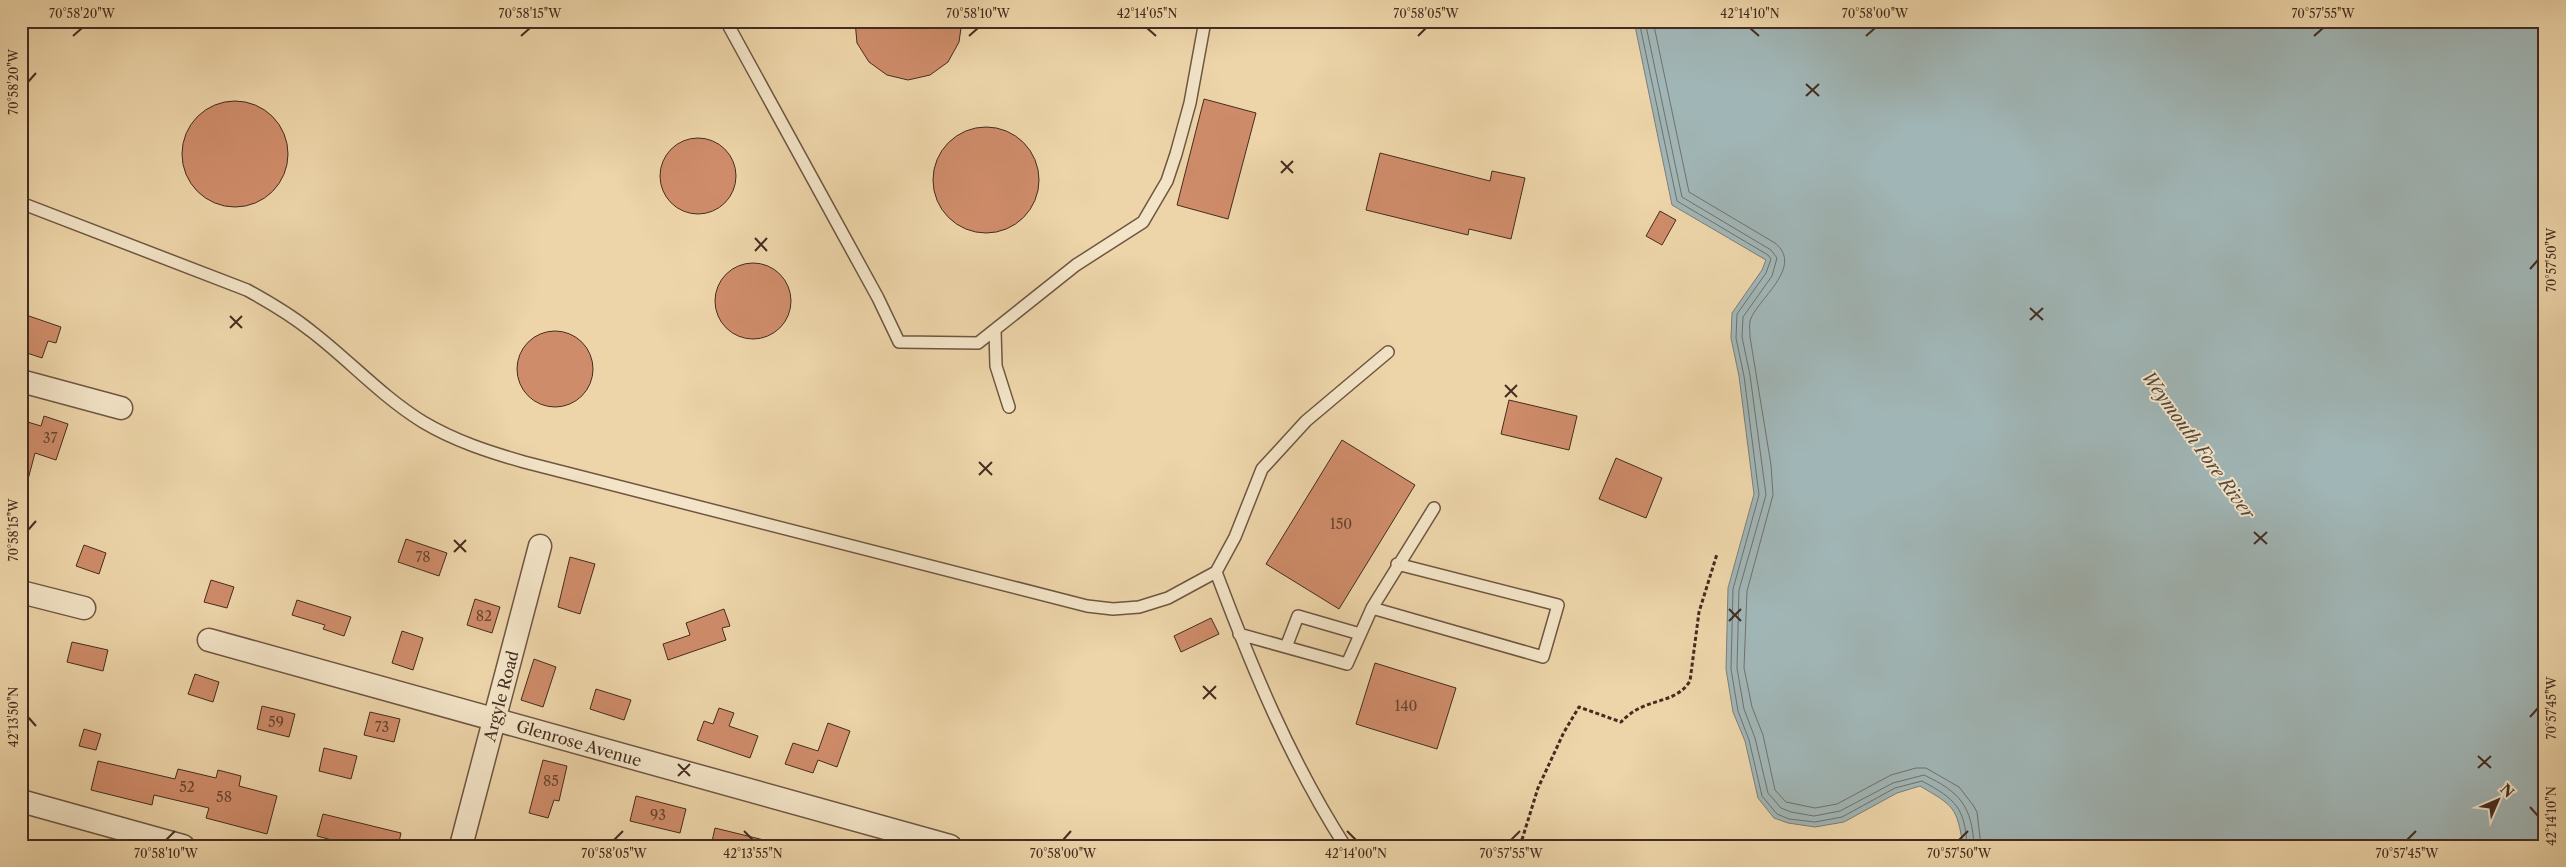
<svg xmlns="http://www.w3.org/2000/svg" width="2566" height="867" font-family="'Libre Caslon Text',serif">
	<rect width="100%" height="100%" fill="#edd5a9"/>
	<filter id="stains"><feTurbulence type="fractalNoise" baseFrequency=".004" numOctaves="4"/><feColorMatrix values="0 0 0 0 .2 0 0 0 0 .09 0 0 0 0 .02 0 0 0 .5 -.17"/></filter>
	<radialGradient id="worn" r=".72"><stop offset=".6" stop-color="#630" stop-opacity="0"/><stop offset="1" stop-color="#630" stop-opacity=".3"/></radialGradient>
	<path fill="#a0b5b5" stroke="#7b7e79" d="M1634,21H2545V846H1963C1957,807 1954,806 1920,786L1897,793L1844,822L1815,827L1788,823L1774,818L1758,798L1745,741L1733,712L1726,669L1728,588L1754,494L1739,376L1731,338L1732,313L1762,270L1766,260L1672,205Z"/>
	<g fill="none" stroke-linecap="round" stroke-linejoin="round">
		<path stroke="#72706a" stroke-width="1" d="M1639,21L1677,201L1768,255L1771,259L1766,273L1737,314L1736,338L1744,376L1759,495L1733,589L1731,669L1738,711L1749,740L1762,796L1777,814L1789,819L1815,822L1842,817L1895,788L1922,781C1955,799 1965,807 1967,846
			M1645,21L1682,197L1771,250L1777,258L1772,276L1743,317L1742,337L1750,375L1766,495L1739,590L1737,668L1744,709L1755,738L1768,793L1781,808L1791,812L1814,816L1840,811L1893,783L1924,775C1960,792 1972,806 1974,846
			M1653,21L1689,192L1775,243C1805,267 1756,300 1750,321C1749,325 1750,332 1750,337L1771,465L1773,495L1747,591L1744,668L1752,707L1763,735L1775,790L1786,802L1815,808L1837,804L1891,775L1916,768H1926L1959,787L1973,805L1977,812L1981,846"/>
	</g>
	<path fill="#cf8c6a" stroke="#442c20" d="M855,21H962L959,42L948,62L930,75L908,80L887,75L869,62L857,43Z
		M1204,99L1256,113L1228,219L1177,205Z
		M182 154a53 53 0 1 1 106 0a53 53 0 1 1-106 0Z
		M933 180a53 53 0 1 1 106 0a53 53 0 1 1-106 0Z
		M660 176a38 38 0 1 1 76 0a38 38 0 1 1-76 0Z
		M1380,153L1490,181L1492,171L1525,178L1511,239L1469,229L1468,235L1366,210Z
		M1660,211L1676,220L1662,245L1646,236Z
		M715 301a38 38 0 1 1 76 0a38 38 0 1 1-76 0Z
		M26,315L61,327L56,343L48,341L42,358L21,351V316L26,317Z
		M517 369a38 38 0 1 1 76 0a38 38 0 1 1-76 0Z
		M1509,400L1577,416L1569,450L1501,434Z
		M44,416L68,424L56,460L35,453L26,487H21V420L41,426Z
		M1342,440L1415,485L1339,609L1266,564Z
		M1616,458L1662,478L1646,518L1599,499Z
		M406,539L447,553L439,576L398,562Z
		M84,545L106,553L99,574L76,566Z
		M570,557L595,564L580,614L558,607Z
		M211,580L234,587L227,608L204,602Z
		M475,599L500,607L492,633L467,625Z
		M297,600L351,617L344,636L323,629L325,625L292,615Z
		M724,609L730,626L722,628L726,640L668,660L663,644L690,635L686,623Z
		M1211,618L1219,634L1181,652L1174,636Z
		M402,631L423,638L413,670L392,663Z
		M72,642L108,650L103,671L67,662Z
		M534,659L556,667L543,707L521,700Z
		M1375,663L1456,688L1437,749L1356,724Z
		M195,674L219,682L213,702L188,694Z
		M596,689L631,700L624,720L590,709Z
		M262,706L295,714L289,737L257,729Z
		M719,708L734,713L729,726L758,736L750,758L697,740L704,721L713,724Z
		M370,712L400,719L394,742L364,735Z
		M828,723L850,731L837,767L818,760L813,773L785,764L793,743L818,751Z
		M84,729L101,734L96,750L79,746Z
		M324,748L357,756L351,779L319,771Z
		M543,760L567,766L559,801L554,800L548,818L529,813Z
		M98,761L175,779L178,769L216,778L218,770L241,776L239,786L277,796L267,834L206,818L209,808L154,795L152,805L91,790Z
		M636,796L686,809L680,833L630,821Z
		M323,814L401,833L398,846H354L317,836Z
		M715,828L764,840V846H711Z"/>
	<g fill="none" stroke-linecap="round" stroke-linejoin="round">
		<defs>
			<path id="service" d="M726,21L878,298L899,342L978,343L1076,265L1143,222L1167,181L1176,154L1190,103L1205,21
				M21,203L247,290C269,302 291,315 311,331C349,360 381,396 423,422C455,441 489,452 524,462L1087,606L1113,609L1139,607L1168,598L1216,572L1235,537L1262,469L1306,421L1388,352
				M995,330L996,366L1009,407
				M1216,572C1252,668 1290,760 1345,846
				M1372,608L1434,508
				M1239,634L1347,664L1372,608L1543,657L1558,605L1397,564
				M1286,647L1298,616L1360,634"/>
			<path id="minor" d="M21,381L121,408
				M21,592L84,608
				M209,640L950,846
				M21,801L183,846
				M461,846L540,546"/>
		</defs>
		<use href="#service" stroke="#6e5642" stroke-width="14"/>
		<use href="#minor" stroke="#6e5642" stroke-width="25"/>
		<path stroke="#442c20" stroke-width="3" stroke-dasharray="4 2.5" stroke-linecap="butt" d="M1520,846L1538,788L1564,732L1579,707L1621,722C1626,717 1633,711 1640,708C1658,699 1678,700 1690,681L1699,612L1717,554"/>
		<use href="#service" stroke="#f3e4c7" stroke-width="11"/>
		<use href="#minor" stroke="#f3e4c7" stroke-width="22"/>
	</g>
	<path fill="none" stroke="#442c20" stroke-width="2" d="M1147,28L1156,36M1750,28L1759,36M73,36L82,28M521,36L530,28M969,36L978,28M1418,36L1426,28M1866,36L1875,28M2314,36L2323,28M28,82L36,73M1806,84L1819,96M1806,96L1819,84M1281,161L1293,173M1281,173L1293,161M755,238L767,251M755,251L767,238M2530,269L2538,260M2030,308L2043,320M230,316L242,328M2030,320L2043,308M230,328L242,316M1505,385L1517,397M1505,397L1517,385M979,462L992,475M979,475L992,462M28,530L36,521M2254,532L2267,544M454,540L466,552M2254,544L2267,532M454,552L466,540M1729,609L1741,621M1729,621L1741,609M1203,686L1216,699M1203,699L1216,686M28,717L36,726M2530,717L2538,708M2478,756L2491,768M678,764L690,776M2478,768L2491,756M678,776L690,764M2530,807L2538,816M744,831L753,840M1347,831L1356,840M166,840L175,831M614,840L623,831M1063,840L1071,831M1511,840L1520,831M1959,840L1968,831M2407,840L2416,831"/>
	<g text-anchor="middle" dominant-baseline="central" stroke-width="4" stroke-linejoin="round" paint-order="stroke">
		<g font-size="14" fill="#674432">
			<text x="50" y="438">37</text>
			<text x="1341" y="524">150</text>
			<text x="423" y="557">78</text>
			<text x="484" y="616">82</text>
			<text x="1406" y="706">140</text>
			<text x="276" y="722">59</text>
			<text x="382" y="727">73</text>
			<text x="551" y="781">85</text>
			<text x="187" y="787">52</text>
			<text x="224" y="797">58</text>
			<text x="658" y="815">93</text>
		</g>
		<g font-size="16" fill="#442c20" stroke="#f3e4c7">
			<text transform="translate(501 696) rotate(-75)">Argyle Road</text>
			<text transform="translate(579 743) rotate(16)">Glenrose Avenue</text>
		</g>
		<g font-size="18" font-style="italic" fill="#56473e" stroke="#f3e4c7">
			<text transform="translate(2198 445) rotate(54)">Weymouth Fore River</text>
		</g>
	</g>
	<rect width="2566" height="867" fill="none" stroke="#edd5a9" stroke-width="55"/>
	<g transform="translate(2498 800) rotate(45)" stroke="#f3e4c7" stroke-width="4" paint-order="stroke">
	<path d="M0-4L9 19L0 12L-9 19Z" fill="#442c20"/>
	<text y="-8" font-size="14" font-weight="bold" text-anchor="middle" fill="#442c20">N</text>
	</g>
	<rect x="28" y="28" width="2510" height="812" fill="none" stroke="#442c20" stroke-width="2"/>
	<g font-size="12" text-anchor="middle" fill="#442c20">
		<text x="82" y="18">70°58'20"W</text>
		<text x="530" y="18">70°58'15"W</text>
		<text x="978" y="18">70°58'10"W</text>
		<text x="1147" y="18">42°14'05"N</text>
		<text x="1426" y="18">70°58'05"W</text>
		<text x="1750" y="18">42°14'10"N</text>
		<text x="1875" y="18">70°58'00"W</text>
		<text x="2323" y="18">70°57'55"W</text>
		<text transform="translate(14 82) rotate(-90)" y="4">70°58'20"W</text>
		<text transform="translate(2552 260) rotate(-90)" y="4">70°57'50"W</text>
		<text transform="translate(14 530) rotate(-90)" y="4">70°58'15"W</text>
		<text transform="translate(2552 708) rotate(-90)" y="4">70°57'45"W</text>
		<text transform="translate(14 717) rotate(-90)" y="4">42°13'50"N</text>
		<text transform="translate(2552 816) rotate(-90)" y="4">42°14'10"N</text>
		<text x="166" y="858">70°58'10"W</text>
		<text x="614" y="858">70°58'05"W</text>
		<text x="753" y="858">42°13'55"N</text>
		<text x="1063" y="858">70°58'00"W</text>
		<text x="1356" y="858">42°14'00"N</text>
		<text x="1511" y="858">70°57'55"W</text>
		<text x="1959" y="858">70°57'50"W</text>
		<text x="2407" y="858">70°57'45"W</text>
	</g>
	<rect width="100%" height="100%" filter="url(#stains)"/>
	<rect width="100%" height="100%" fill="url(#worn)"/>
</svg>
